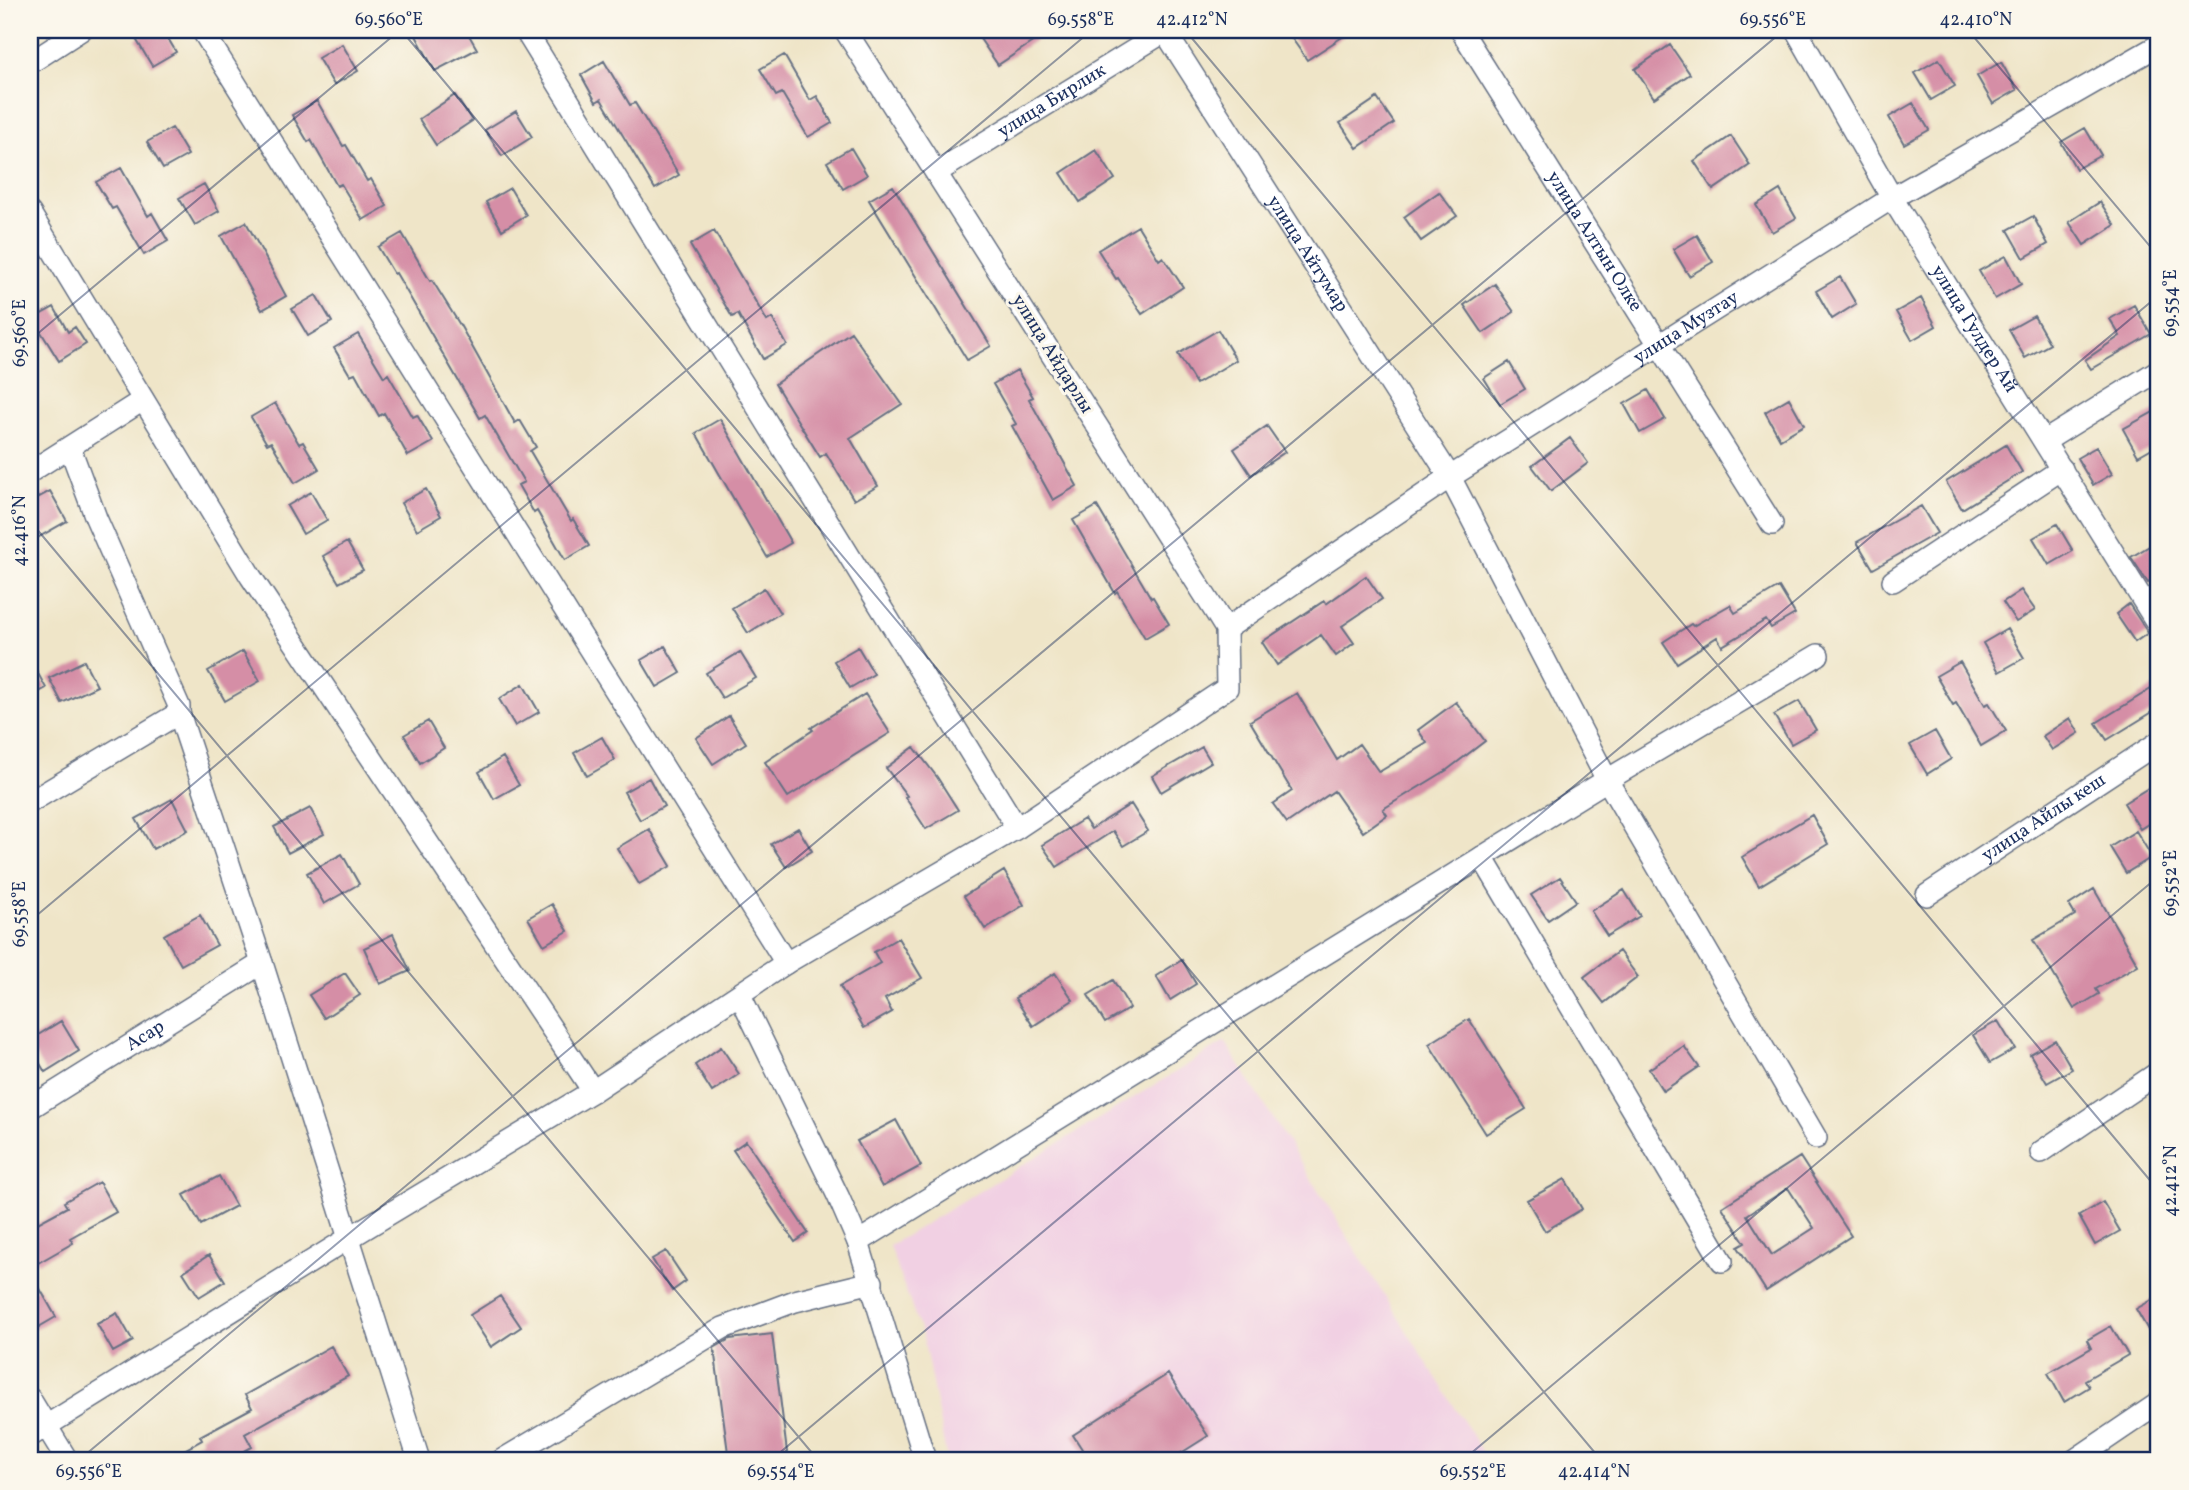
<svg xmlns="http://www.w3.org/2000/svg" width="2189" height="1490" font-family="Vollkorn,serif">
	<rect width="100%" height="100%" fill="#fbf7ec"/>
	<filter id="ink" filterUnits="userSpaceOnUse"><feTurbulence type="fractalNoise" baseFrequency=".0143" numOctaves="2"/><feDisplacementMap in="SourceGraphic" scale="14" xChannelSelector="R" yChannelSelector="G"/><feConvolveMatrix kernelMatrix="1 2 1 2 8 2 1 2 1" color-interpolation-filters="sRGB"/></filter>
	<filter id="wash" filterUnits="userSpaceOnUse"><feTurbulence type="fractalNoise" baseFrequency=".00686" numOctaves="4" result="noise"/><feDisplacementMap in="SourceGraphic" scale="28" xChannelSelector="R" yChannelSelector="G"/><feGaussianBlur stdDeviation="1.57" result="paint"/><feColorMatrix in="noise" values="0 0 0 0 0 0 0 0 0 0 0 0 0 0 0 0 0 1.4 0 .05"/><feComposite in="paint" operator="in"/></filter>
	<g filter="url(#wash)">
		<rect width="100%" height="100%" fill="#efe5c8"/>
		<path fill="#f1d0e3" d="M1225,1042L1488,1460H947L923,1337L889,1246Z"/>
		<g id="blocks">
			<path fill="#d58ea6" fill-rule="evenodd" d="M152,30H163L176,52L152,66L136,39Z
				M413,30H466L477,49L435,71Z
				M974,30H1031L1037,39L998,65Z
				M1286,30H1353L1307,60Z
				M342,44L358,71L334,85L318,58Z
				M1670,45L1690,74L1654,98L1635,69Z
				M784,55L810,100L817,96L832,123L808,137L782,93L776,96L760,69Z
				M1939,59L1955,86L1931,100L1915,73Z
				M604,61L630,105L635,103L679,175L655,189L601,99L596,102L581,75Z
				M2001,62L2017,90L1993,104L1977,76Z
				M455,95L472,121L436,145L419,119Z
				M1377,98L1394,123L1357,148L1340,123Z
				M317,101L343,146L346,145L367,181L371,179L387,206L363,220L341,184L337,186L311,140L308,142L292,115Z
				M1913,103L1929,130L1904,144L1889,117Z
				M516,111L532,137L502,156L485,130Z
				M172,128L188,155L163,169L147,142Z
				M2085,128L2101,155L2076,169L2061,142Z
				M1731,136L1750,165L1713,190L1694,161Z
				M851,148L867,175L843,189L827,162Z
				M1096,150L1115,179L1080,202L1061,173Z
				M121,168L148,216L152,213L168,241L144,255L116,207L112,209L96,182Z
				M204,184L219,211L195,225L179,198Z
				M893,186L991,346L967,360L869,200Z
				M510,188L526,215L502,230L486,202Z
				M1780,190L1796,218L1772,232L1756,205Z
				M1439,192L1457,216L1421,241L1404,217Z
				M2100,202L2115,225L2084,245L2069,222Z
				M2033,216L2048,244L2024,258L2008,230Z
				M246,222L286,296L262,310L221,236Z
				M1138,226L1159,260L1163,257L1183,287L1142,314L1118,278L1116,279L1098,250Z
				M714,231L767,321L772,318L787,345L763,359L738,314L732,317L690,245Z
				M402,233L430,281L432,280L460,325L515,423L520,420L536,447L530,451L571,521L573,519L589,546L565,560L537,511L534,513L518,485L524,482L485,415L480,418L396,273L394,274L378,247Z
				M1697,235L1713,262L1689,276L1673,249Z
				M2006,256L2021,284L1995,299L1979,271Z
				M1840,277L1856,304L1832,319L1816,291Z
				M1495,284L1514,312L1483,333L1464,305Z
				M316,295L332,322L308,336L292,309Z
				M1921,298L1936,326L1912,340L1896,312Z
				M2134,305L2151,334L2091,369L2085,360L2120,336L2110,319Z
				M54,307L68,332L75,327L86,344L59,361L41,332L30,338V320Z
				M2034,316L2050,344L2025,358L2009,330Z
				M1218,330L1236,360L1196,384L1178,354Z
				M851,332L902,404L850,438L878,486L854,500L826,453L820,457L775,384Z
				M358,334L384,377L388,374L413,417L417,415L433,442L408,456L384,413L379,416L355,373L350,375L334,348Z
				M1509,362L1525,389L1500,404L1484,378Z
				M1017,370L1033,397L1029,399L1077,486L1053,500L1012,426L1016,424L993,384Z
				M1648,390L1665,419L1640,433L1624,404Z
				M1789,398L1804,425L1780,439L1765,412Z
				M275,403L299,444L303,442L319,469L295,483L271,442L267,444L251,417Z
				M2159,409V444L2138,456L2123,429Z
				M720,419L791,543L767,557L696,433Z
				M1267,426L1285,452L1251,475L1234,449Z
				M1570,438L1588,463L1551,491L1532,466Z
				M2006,445L2022,472L1962,509L1946,482Z
				M2096,447L2112,474L2093,485L2077,458Z
				M426,489L441,516L417,530L401,503Z
				M50,491L67,521L30,542V502Z
				M311,492L327,520L303,534L287,506Z
				M1097,506L1151,598L1153,597L1169,624L1145,638L1117,591L1115,593L1073,520Z
				M1921,506L1937,533L1873,569L1857,542Z
				M2057,524L2073,551L2049,565L2033,538Z
				M347,542L363,570L339,583L323,556Z
				M2153,544L2159,555V577L2148,583L2131,557Z
				M1366,576L1382,599L1342,626L1354,643L1336,656L1321,635L1277,665L1262,642L1324,601L1326,604Z
				M1779,587L1795,614L1771,628L1766,620L1722,646L1717,637L1677,663L1663,642L1691,624L1693,626L1730,605L1735,613Z
				M764,588L780,613L748,633L732,608Z
				M2021,590L2035,610L2016,622L2003,602Z
				M2129,604L2148,633L2135,642L2116,614Z
				M2007,629L2024,658L1999,672L1983,643Z
				M665,646L681,673L657,687L641,660Z
				M858,647L874,674L850,688L834,661Z
				M243,651L260,681L225,701L208,671Z
				M740,652L756,678L722,698L706,673Z
				M30,659L46,688L30,697Z
				M84,661L97,686L62,703L49,678Z
				M1960,662L1985,705L1989,703L2006,731L1981,746L1956,703L1953,705L1936,676Z
				M523,684L539,712L515,726L499,699Z
				M2159,684V708L2107,740L2096,723Z
				M1297,693L1337,760L1359,744L1379,772L1427,743L1418,730L1456,702L1485,741L1447,770L1383,809L1387,815L1363,832L1334,791L1287,823L1273,804L1292,791L1250,721Z
				M865,694L890,733L788,797L765,762L813,730L811,728Z
				M1799,701L1816,730L1791,744L1774,715Z
				M729,716L746,743L713,764L696,738Z
				M2070,718L2079,733L2052,750L2043,736Z
				M428,721L444,748L420,763L404,735Z
				M1935,731L1951,759L1927,774L1910,745Z
				M602,737L615,760L587,776L574,753Z
				M914,747L937,777L958,810L926,829L905,797L907,796L886,768Z
				M1202,747L1211,762L1161,792L1152,776Z
				M503,757L519,785L494,799L479,772Z
				M649,778L664,806L640,820L624,792Z
				M2150,787L2159,802V817L2140,829L2124,803Z
				M172,799L188,830L153,849L136,819Z
				M1131,804L1148,831L1123,846L1113,831L1057,867L1042,845L1084,819L1091,829Z
				M310,808L324,834L288,853L274,827Z
				M1812,815L1828,844L1759,886L1742,857Z
				M798,828L812,851L786,867L771,844Z
				M649,829L671,866L639,884L617,848Z
				M2136,831L2152,857L2126,873L2110,847Z
				M342,854L359,884L324,904L307,873Z
				M1004,871L1024,905L985,929L964,896Z
				M1560,877L1576,901L1548,920L1531,895Z
				M2094,889L2138,965L2096,989L2099,994L2074,1009L2033,940L2075,915L2069,905Z
				M1624,890L1640,916L1607,936L1591,911Z
				M552,904L568,931L544,945L528,918Z
				M200,915L217,945L181,965L164,935Z
				M393,934L410,971L380,984L364,948Z
				M898,938L922,978L885,999L892,1012L864,1028L840,986L880,963L874,952Z
				M1619,951L1638,977L1604,1003L1584,977Z
				M1182,960L1196,984L1170,1000L1156,976Z
				M345,973L360,995L324,1018L309,995Z
				M1055,973L1073,1000L1033,1026L1015,998Z
				M1113,980L1130,1008L1105,1023L1088,995Z
				M1469,1019L1526,1109L1486,1134L1429,1044Z
				M61,1021L79,1051L45,1072L30,1047V1040Z
				M1998,1021L2015,1049L1990,1063L1973,1035Z
				M2055,1040L2072,1069L2047,1083L2030,1054Z
				M1684,1046L1699,1067L1663,1091L1649,1069Z
				M721,1047L739,1074L712,1092L695,1065Z
				M896,1120L921,1166L882,1187L857,1141Z
				M746,1141L808,1233L795,1242L733,1150Z
				M1800,1157L1851,1236L1766,1291L1738,1247L1745,1243L1722,1207ZM1788,1188L1814,1228L1772,1255L1747,1215Z
				M219,1176L236,1206L201,1225L184,1195Z
				M1565,1179L1582,1209L1545,1231L1527,1200Z
				M99,1182L116,1212L70,1238L73,1243L38,1263L30,1249V1227L67,1207L64,1202Z
				M2103,1202L2120,1231L2095,1245L2079,1216Z
				M666,1251L686,1281L672,1291L652,1259Z
				M209,1255L225,1281L199,1297L183,1272Z
				M39,1287L56,1317L30,1332V1292Z
				M500,1296L521,1327L491,1347L470,1315Z
				M2159,1296V1349L2136,1309Z
				M117,1313L133,1341L113,1352L97,1324Z
				M2111,1326L2128,1355L2085,1380L2089,1387L2064,1402L2048,1373L2091,1348L2087,1340Z
				M772,1334L788,1460H729L714,1348L730,1339Z
				M331,1346L348,1376L245,1434L252,1447L228,1460H166L202,1440L200,1436L252,1408L245,1395Z
				M1168,1374L1208,1436L1170,1460H1089L1073,1435Z"/>
		</g>
	</g>
	<g filter="url(#ink)">
		<use href="#blocks" fill-opacity="0" stroke="#656f83" stroke-width="2"/>
		<g fill="none" stroke-linecap="round" stroke-linejoin="round">
			<defs>
				<g id="minor">
					<path d="M202,30L786,963"/>
					<path d="M525,30L1017,828"/>
					<path id="s1" d="M1164,30L1450,477L1607,780L1816,1138"/>
					<path id="s2" d="M1461,30L1772,524"/>
					<path id="s3" d="M1796,30L1892,198L2159,626"/>
					<path d="M30,63L81,30"/>
					<path id="s4" d="M937,172L1167,30"/>
					<path d="M30,213L251,577L593,1091"/>
					<path d="M2045,441L2159,370"/>
					<path d="M70,448L96,518L179,706V713L262,963L419,1460"/>
					<path d="M30,472L143,400"/>
					<path d="M1893,581L2062,469"/>
					<path id="s5" d="M1226,629L1450,477L1892,198L2159,45"/>
					<path d="M30,802L179,713"/>
					<path d="M1482,857L1722,1261"/>
					<path id="s6" d="M1927,895L2159,742"/>
					<path d="M740,995L838,1196L858,1242L925,1460"/>
					<path id="s7" d="M30,1108L262,963"/>
					<path d="M2041,1152L2159,1072"/>
					<path d="M858,1242L1607,780L1818,655"/>
					<path d="M30,1399L67,1460"/>
					<path d="M30,1436L349,1238L593,1091L786,963L1017,828L1227,688L1226,629L1213,608L845,30"/>
					<path d="M502,1460L723,1328L795,1301L872,1282"/>
					<path d="M2075,1460L2159,1403"/>
				</g>
			</defs>
			<use href="#minor" stroke="#656f83" stroke-width="24"/>
			<use href="#minor" stroke="#fff" stroke-width="21"/>
		</g>
	</g>
	<path fill="none" stroke="#1b2f5e" stroke-width="2" stroke-opacity="0.45" d="M401,30L1601,1460M1185,30L2159,1191M1968,30L2159,257M30,340L400,30M30,521L818,1460M30,921L1092,30M30,1455L34,1460M79,1460L1784,30M771,1460L2159,295M1463,1460L2159,876M2155,1460L2159,1457"/>
	<g text-anchor="middle" dominant-baseline="central" stroke-width="6" stroke-linejoin="round" paint-order="stroke">
		<g font-size="19" fill="#1b2f5e" stroke="#fbf7ec">
			<text stroke="none"><textPath href="#s4" startOffset="135">улица Бирлик</textPath></text>
			<text stroke="none"><textPath href="#s2" startOffset="250">улица Алтын Олке</textPath></text>
			<text stroke="none"><textPath href="#s1" startOffset="266">улица Айтумар</textPath></text>
			<text stroke="none"><textPath href="#s5" startOffset="550">улица Музтау</textPath></text>
			<text stroke="none"><textPath href="#s3" startOffset="348">улица Гулдер Ай</textPath></text>
			<text transform="translate(1052 354) rotate(58)">улица Айдарлы</text>
			<text stroke="none"><textPath href="#s6" startOffset="140">улица Айлы кеш</textPath></text>
			<text stroke="none"><textPath href="#s7" startOffset="136">Асар</textPath></text>
		</g>
	</g>
	<rect width="2189" height="1490" fill="none" stroke="#fbf7ec" stroke-width="77"/>
	<rect x="38" y="38" width="2112" height="1414" fill="none" stroke="#1b2f5e" stroke-width="2.5"/>
	<g font-size="18" text-anchor="middle" fill="#1b2f5e">
		<text x="389" y="25">69.560°E</text>
		<text x="1081" y="25">69.558°E</text>
		<text x="1192" y="25">42.412°N</text>
		<text x="1773" y="25">69.556°E</text>
		<text x="1976" y="25">42.410°N</text>
		<text transform="translate(2170 303) rotate(-90)" y="6">69.554°E</text>
		<text transform="translate(19 333) rotate(-90)" y="6">69.560°E</text>
		<text transform="translate(19 531) rotate(-90)" y="6">42.416°N</text>
		<text transform="translate(2170 883) rotate(-90)" y="6">69.552°E</text>
		<text transform="translate(19 914) rotate(-90)" y="6">69.558°E</text>
		<text transform="translate(2170 1181) rotate(-90)" y="6">42.412°N</text>
		<text x="89" y="1477">69.556°E</text>
		<text x="781" y="1477">69.554°E</text>
		<text x="1473" y="1477">69.552°E</text>
		<text x="1594" y="1477">42.414°N</text>
	</g>
</svg>
